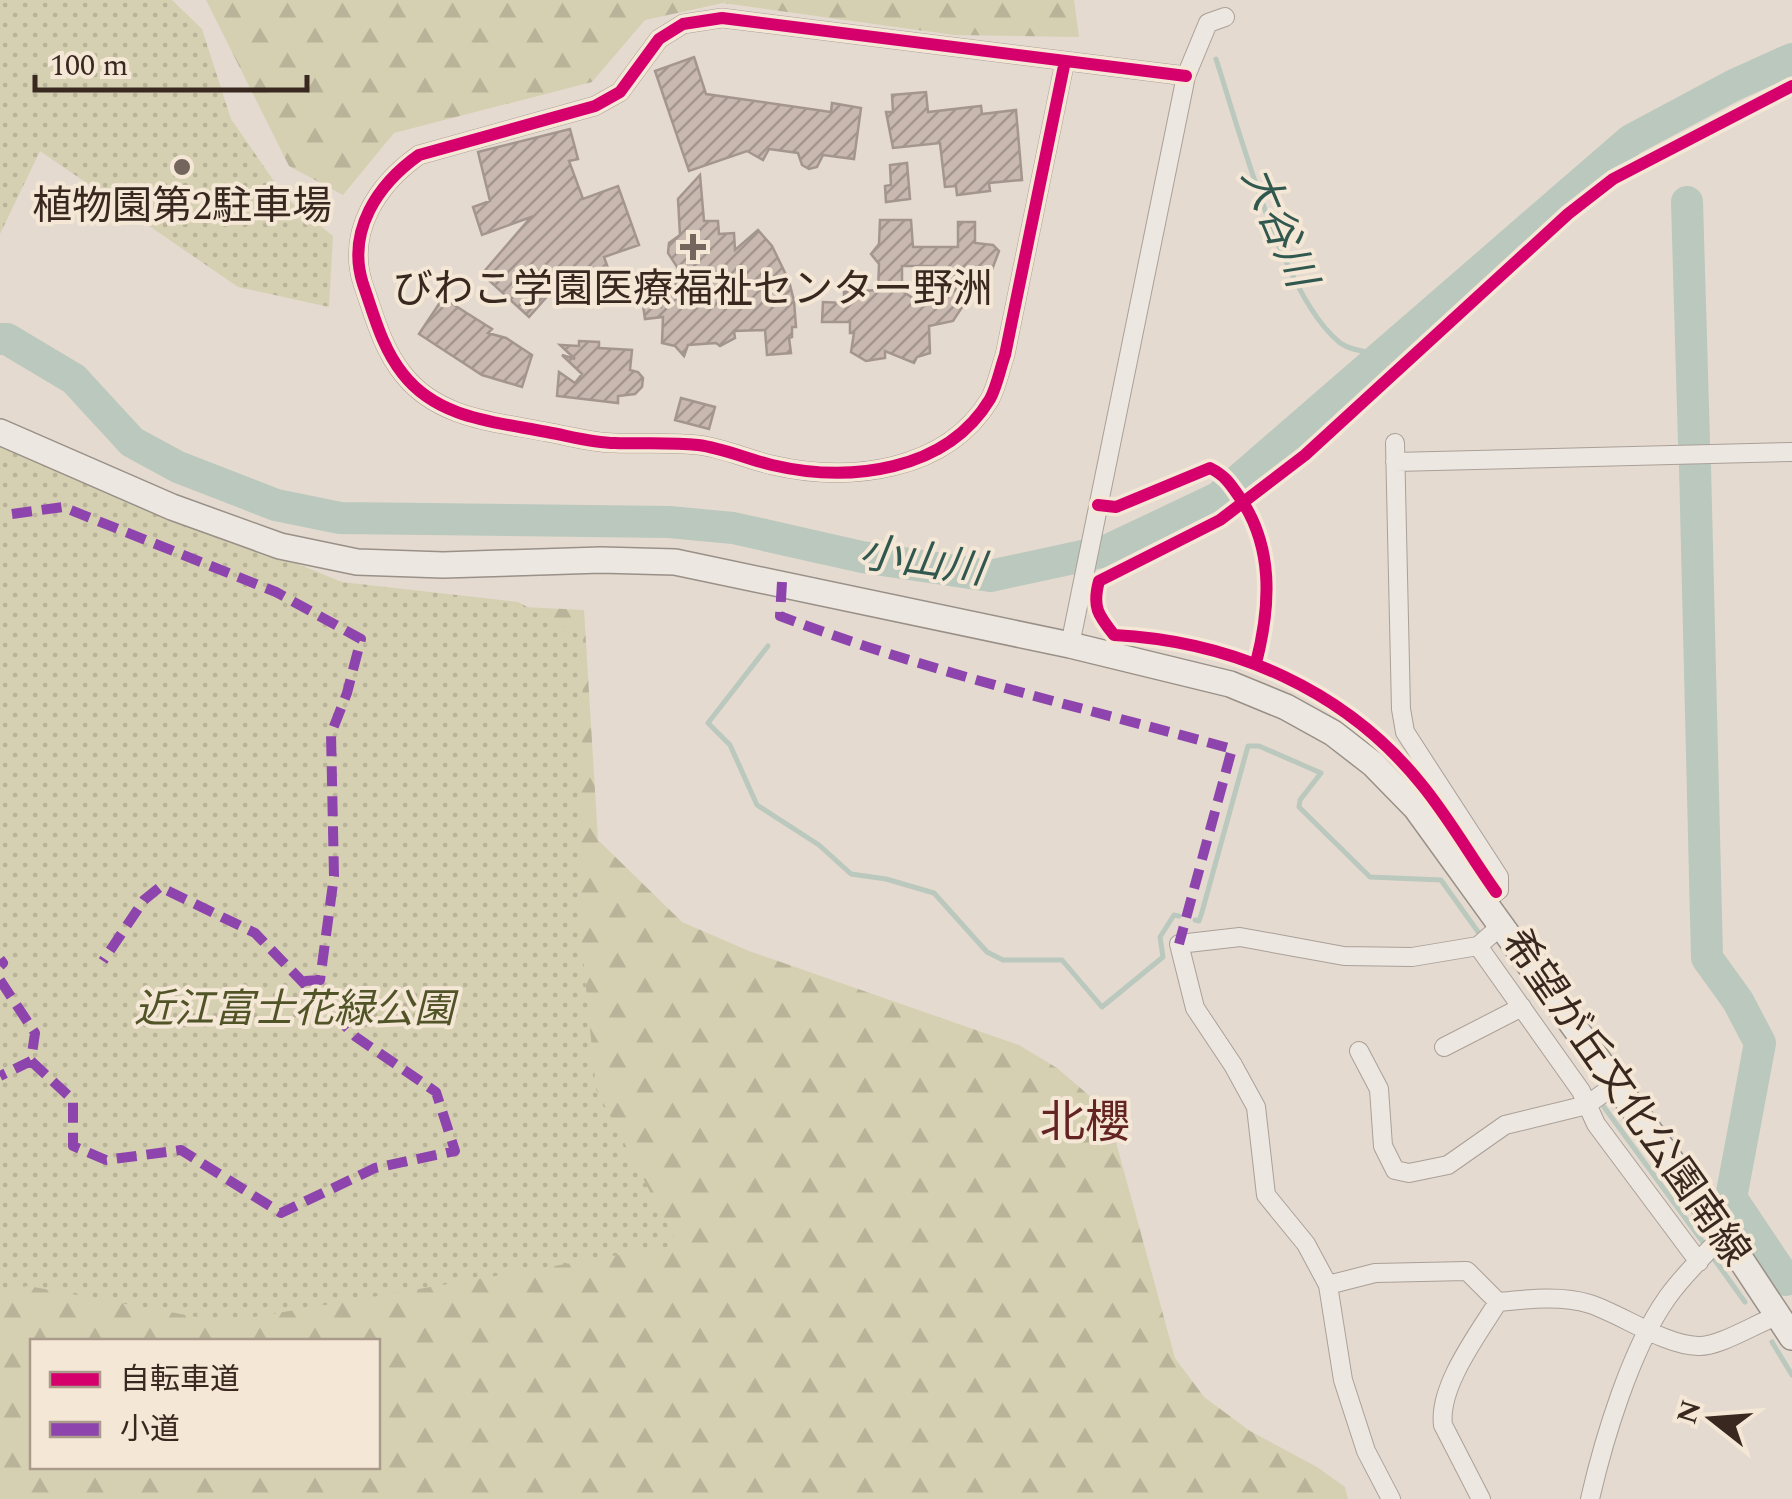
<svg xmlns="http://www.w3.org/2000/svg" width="1792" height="1499" font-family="Spectral,'Noto Sans JP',serif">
	<defs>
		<pattern id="forest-firs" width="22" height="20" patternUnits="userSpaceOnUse" patternTransform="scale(2.5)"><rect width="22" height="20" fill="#d6d0b2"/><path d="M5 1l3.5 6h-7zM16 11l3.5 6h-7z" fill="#b8b399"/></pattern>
		<pattern id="park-dots" width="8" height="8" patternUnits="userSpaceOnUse" patternTransform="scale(2.5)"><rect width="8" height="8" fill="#d6d0b2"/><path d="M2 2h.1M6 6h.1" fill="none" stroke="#b8b399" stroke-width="1.8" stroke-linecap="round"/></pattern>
		<pattern id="building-hatch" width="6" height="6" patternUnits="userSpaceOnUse" patternTransform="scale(2.5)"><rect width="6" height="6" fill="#c8b8b0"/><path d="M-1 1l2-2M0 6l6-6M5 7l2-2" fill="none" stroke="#a3968f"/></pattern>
	</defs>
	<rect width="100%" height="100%" fill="#e4dacf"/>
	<path fill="url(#forest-firs)" fill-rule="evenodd" d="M206,0H1074L1079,37L954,35L723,3L645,20L592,82L394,133L343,195L289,166Z
		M0,456L342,598L584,610L598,840L682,922L749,951L1019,1045L1057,1068L1092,1098L1114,1135L1175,1358L1204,1397L1250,1431L1317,1467L1345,1487L1348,1499H0ZM32,1342H378V1466H32Z"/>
	<path fill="url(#park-dots)" d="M0,0H172L202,29L231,119L285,197L333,236L329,307L238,287L40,151L0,234Z
		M0,443L342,582L518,602L583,637L580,927L596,1089L678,1245L224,1322L28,1286L0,1291Z"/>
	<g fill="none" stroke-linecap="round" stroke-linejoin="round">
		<path stroke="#bac8bd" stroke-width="5" d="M1216,59C1240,132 1282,295 1339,342C1350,351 1370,352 1383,355
			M768,646L708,723L730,745L757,805L819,845L851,874L886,879L934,893L987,952L1003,960H1062L1102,1007L1163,957L1160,937L1174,915L1179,916
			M1195,920L1199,921L1202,912L1248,746H1259L1321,773L1300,800L1299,807L1370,877L1441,880L1481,936
			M1604,1107L1702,1241
			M1714,1259L1745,1302
			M1772,1342L1792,1375"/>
		<path stroke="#bac8bd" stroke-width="32" d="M1687,202L1694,442
			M0,339H7L74,379L132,442L178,467L276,505L340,518L669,522L733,528L862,557L990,576L1106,551L1218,498L1631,140L1734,85L1792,59
			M1695,466L1707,958L1738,1001L1760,1043L1731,1198L1786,1280"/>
	</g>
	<path fill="url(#building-hatch)" stroke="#a4968e" stroke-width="2.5" fill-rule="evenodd" d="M694,57L706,94L831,112L832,103L861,108L854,159L823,155L817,167L809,169L802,165L798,153L769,149L763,160L747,151L689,171L655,71Z
		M926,92L928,112L981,106L982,114L1016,110L1022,180L989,183L990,191L957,195L956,186L945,187L940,143L893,148L886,112H893L892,95Z
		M570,129L578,159L569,161L583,199L618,186L639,245L604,257L608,268L582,278L562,300L552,291L529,317L482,274L531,217L482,235L473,207L490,201L478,152Z
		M907,163L910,199L886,202L885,186L891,185L890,165Z
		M700,175L704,221H718L719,234L734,233L735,250L758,230L772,246L789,281L794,301L796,327H792V337L789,338L791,353L767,355L765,330L734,331L735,338L720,346L716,343L688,345L684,356L675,346L662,343L663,317L645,319L640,284L652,283L661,308L665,277L683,276L668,253L669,243L680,235L678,199Z
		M880,220H911L913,247H958V222H975V243L993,245L999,251L984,291L970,295L953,321L929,326L930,353L917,357L914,363L885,351V358L866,361L851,352L854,333H850V322H822L823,302L844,303V292L878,290L879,264L871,254L879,244ZM902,266H934L932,292L919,302L902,291Z
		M443,298L492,329L488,333L506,338L532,355L522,387L482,375L419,334Z
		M579,341L599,342V348L632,350L630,370L638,372L643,378L642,387L635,394L618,396V403L557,396L559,372L575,383L582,374L562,355L575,359L560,345L579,346Z
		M681,398L715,407L709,429L675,420Z"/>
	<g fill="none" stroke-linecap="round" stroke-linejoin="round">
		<defs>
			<path id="street" d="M1065,61L1005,355C1000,369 997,386 990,399C946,472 849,483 772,465C747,459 723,448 698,445C670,442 643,444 615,443C593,443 569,436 547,432C496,422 438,419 403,374C382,348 374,315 363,284C346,231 378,184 419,155L595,106L620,92L659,39L683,24L722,18L1186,76
				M1395,443L1401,709L1405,732L1499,877V890L1485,901
				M1395,462L1792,452
				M1070,645L1186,76L1208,23L1225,17
				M1478,946L1581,1091L1596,1124L1699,1262
				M1444,1047L1522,1007
				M1359,1051L1379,1089L1383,1146L1395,1170L1409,1173L1448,1165L1505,1125L1587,1105L1616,1084
				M1328,1285L1375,1273L1467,1271L1498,1302C1527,1299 1562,1295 1590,1304C1623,1315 1664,1345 1698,1346C1719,1347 1755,1324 1777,1316
				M1391,1499L1366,1451L1343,1380L1328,1285L1306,1244L1266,1195L1256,1107L1233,1065L1195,1008L1179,944L1240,937L1344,956L1412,957L1478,946L1502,925
				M1481,1499L1443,1425C1438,1387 1478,1334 1498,1302
				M1590,1499C1604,1438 1631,1349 1667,1298C1683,1275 1705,1255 1724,1234"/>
			<path id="secondary" d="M0,432L172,507L280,546L357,562L443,565L601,560L675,562L1070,645L1230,684L1286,707L1333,733L1373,764L1416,808L1724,1234L1792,1337"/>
		</defs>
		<use href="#street" stroke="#aaa098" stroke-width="20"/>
		<use href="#secondary" stroke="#999088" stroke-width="28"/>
		<use href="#street" stroke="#ece7e1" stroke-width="18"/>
		<use href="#secondary" stroke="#ece7e1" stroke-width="25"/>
		<path stroke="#8e44ad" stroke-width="10" stroke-dasharray="20 10" stroke-linecap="butt" d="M12,514L63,507L276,592L361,639L347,693L331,734L334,876L320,980L304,981
			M782,582L780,616C927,672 1081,707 1232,749L1179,944
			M0,959L3,963L0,966
			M0,980L35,1033L31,1061L0,1076
			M31,1061L73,1100V1146L106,1160L181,1150L281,1213L375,1168L455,1151L436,1092L356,1037L255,933L160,887L144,900L103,961"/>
		<defs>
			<path id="cycleway" d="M1065,61L1005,355C1000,369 997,386 990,399C946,472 849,483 772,465C747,459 723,448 698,445C670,442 643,444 615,443C593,443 569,436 547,432C496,422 438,419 403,374C382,348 374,315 363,284C346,231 378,184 419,155L595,106L620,92L659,39L683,24L722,18L1186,76
				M1098,505L1116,507L1210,468C1224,475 1229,482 1238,495C1274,545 1271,605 1256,663
				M1496,892C1471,857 1449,818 1422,785C1346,690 1233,641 1114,635C1098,615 1092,607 1099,581L1220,520L1305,455L1568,214L1613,179L1792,86"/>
		</defs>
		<use href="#cycleway" stroke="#f5e7d6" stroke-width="19"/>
		<use href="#cycleway" stroke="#d6006c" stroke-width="12"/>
	</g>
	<g fill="#75665d" stroke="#f5e7d6" stroke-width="4">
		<circle cx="182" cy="167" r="10"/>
		<path d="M688 232h10v10h10v10h-10v10h-10v-10h-10v-10h10z"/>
	</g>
	<g text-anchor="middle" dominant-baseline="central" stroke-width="8" stroke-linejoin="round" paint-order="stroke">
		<g font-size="40" fill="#392820" stroke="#f5e7d6">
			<text x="182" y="207">植物園第2駐車場</text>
			<text x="693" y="290">びわこ学園医療福祉センター野洲</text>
		</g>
		<g font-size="40" font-style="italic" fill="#505427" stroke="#f5e7d6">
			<text x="294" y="1010">近江富士花緑公園</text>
		</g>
		<g font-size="40" fill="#392820" stroke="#f5e7d6">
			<text transform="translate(1625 1098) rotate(55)">希望が丘文化公園南線</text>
		</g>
		<g font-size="42" font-style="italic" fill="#30584e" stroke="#f5e7d6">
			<text transform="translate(1278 227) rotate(67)">大谷川</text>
			<text transform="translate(922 562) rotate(8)">小山川</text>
		</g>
		<g font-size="45" fill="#642421" stroke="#f5e7d6">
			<text x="1085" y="1123">北櫻</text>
		</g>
	</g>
	<rect x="30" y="1339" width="350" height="130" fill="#f5e7d6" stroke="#aa9b8d" stroke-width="2.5"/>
	<rect x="50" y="1372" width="50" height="15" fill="#d6006c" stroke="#aa9b8d" stroke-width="2.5"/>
	<text x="120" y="1389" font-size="30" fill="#392820">自転車道</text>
	<rect x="50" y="1422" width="50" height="15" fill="#8e44ad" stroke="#aa9b8d" stroke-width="2.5"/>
	<text x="120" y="1439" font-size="30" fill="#392820">小道</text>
	<g transform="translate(1712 1419) rotate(287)" stroke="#f5e7d6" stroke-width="8" paint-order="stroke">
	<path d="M0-8L18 38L0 25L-18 38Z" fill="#392820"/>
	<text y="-15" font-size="28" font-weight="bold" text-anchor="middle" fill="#392820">N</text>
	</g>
	<path d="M35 75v15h272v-15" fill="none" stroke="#392820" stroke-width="5"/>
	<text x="50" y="75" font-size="30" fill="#392820" stroke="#f5e7d6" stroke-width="8" paint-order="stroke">100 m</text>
</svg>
